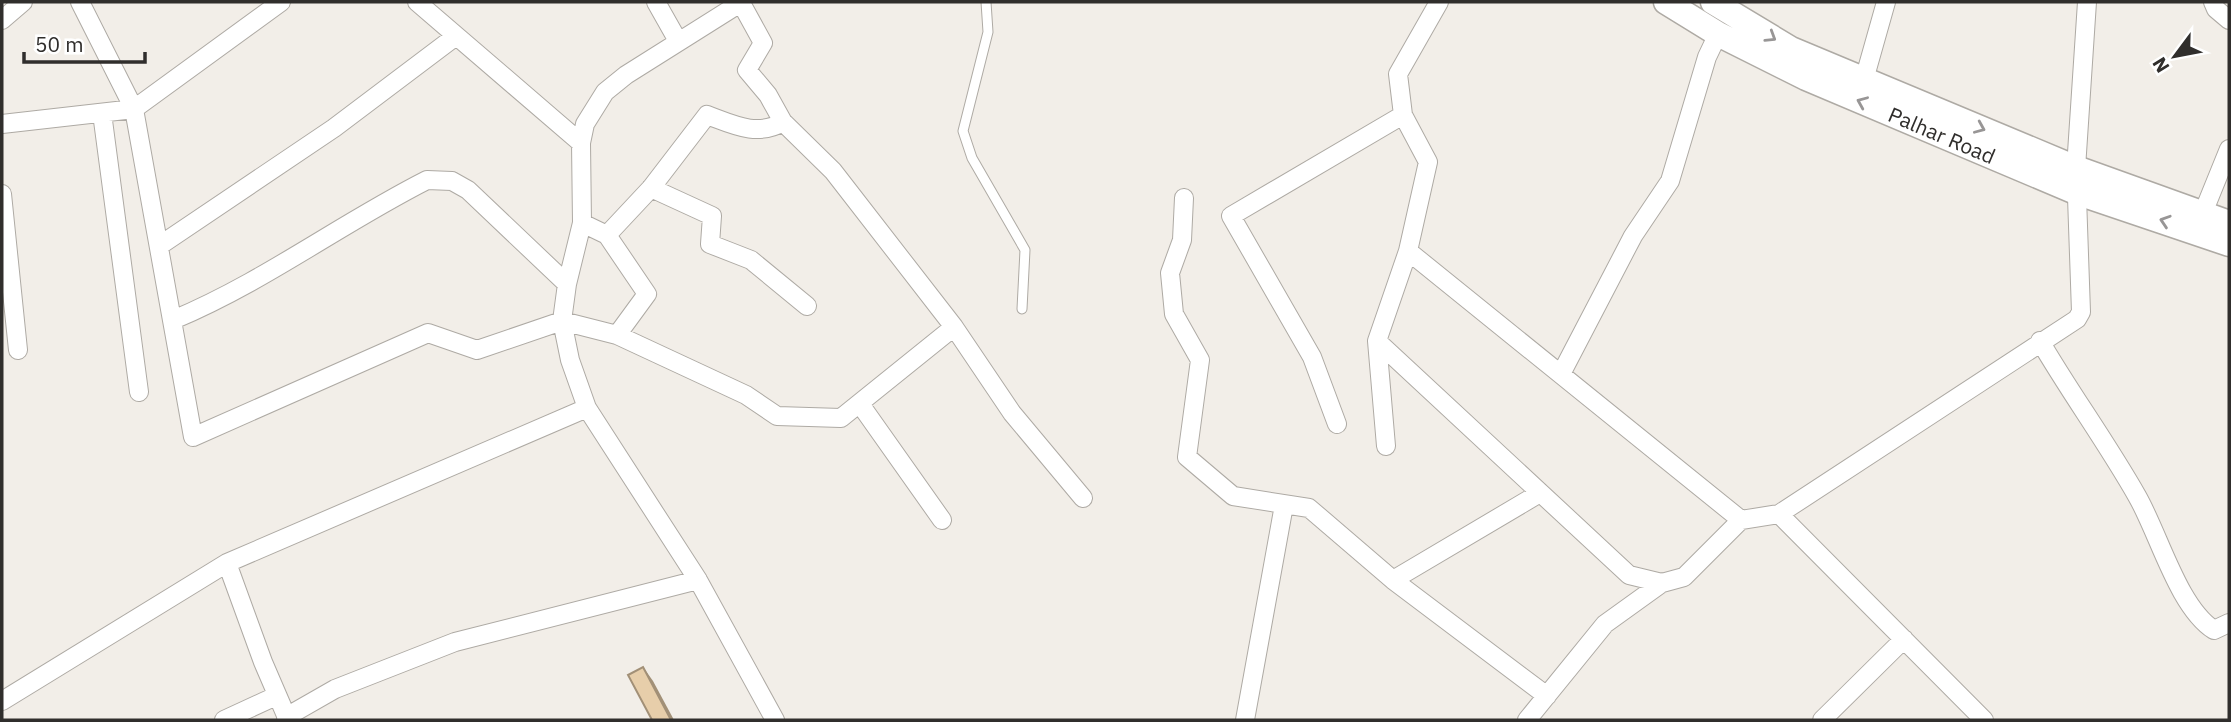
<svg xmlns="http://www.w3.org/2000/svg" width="2231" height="722" font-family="'IBM Plex Sans',sans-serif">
	<rect width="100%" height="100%" fill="#f2eee8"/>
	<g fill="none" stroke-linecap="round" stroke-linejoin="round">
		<defs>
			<path id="service" d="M986,2L988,32L963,131L972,158L1025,250L1022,309"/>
			<path id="minor" d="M80,2L134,109L193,437L428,333L477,350L562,321L617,335L746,395L777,416L841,418L954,327
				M417,2L581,143
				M656,2L678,41
				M742,2L626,75L605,92L585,124L581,143L582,223L567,284L562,321L570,360L587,408L698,580L775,720
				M2213,2L2216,9L2229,20
				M741,3L763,43L747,70L768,95L783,122L833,171L954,327L1012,413L1083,498
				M2,20L23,2
				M1864,80L1886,2
				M102,113L139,392
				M2,124L134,109L281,2
				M651,188L712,216L710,244L751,260L807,306
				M2,194L18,350
				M1184,198L1182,240L1170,273L1174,314L1200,360L1187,457L1233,496L1309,508L1393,580L1547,696
				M2203,213L2229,149
				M582,223L607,235L647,294L617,335
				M607,235L651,188L707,115C734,125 757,137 783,122
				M159,246L334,128L456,36
				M1408,251L1741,520L1779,514L2077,319L2081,312L2076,168L2087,2
				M173,320C264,282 340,224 427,180L452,181L468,190L567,284
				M1377,341L1629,575L1662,583L1684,577L1741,520
				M2040,341C2071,394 2107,443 2137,496C2159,534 2178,607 2214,630L2229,623
				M1561,374L1633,236L1670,181L1707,57L1718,34
				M860,404L942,520
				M1337,424L1312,357L1231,216L1403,115
				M1386,446L1377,341L1408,251L1428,162L1403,115L1398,74L1439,2
				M1779,514L1984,720
				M227,563L263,662L288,720
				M1393,580L1540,493
				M2,701L227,563L587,408
				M286,717L335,689L455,642L698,580
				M224,720L276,696
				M1245,720L1284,505
				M1527,720L1605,624L1662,583
				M1822,720L1904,639"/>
			<path id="secondary" d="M1666,2L1718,34L1806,78L2078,193L2229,244
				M1713,2L1791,49L2076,168L2229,223"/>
		</defs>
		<use href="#service" stroke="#aeaaa4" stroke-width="11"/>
		<use href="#minor" stroke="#aeaaa4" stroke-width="20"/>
		<use href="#secondary" stroke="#aeaaa4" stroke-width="27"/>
		<use href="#service" stroke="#fff" stroke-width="9"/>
		<use href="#minor" stroke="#fff" stroke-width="18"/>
		<use href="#secondary" stroke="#fff" stroke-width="24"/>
	</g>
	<path fill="#a29077" d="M643,667L653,681L674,720H671Z"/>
	<path fill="#e7ceaa" stroke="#a29077" stroke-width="2" d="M643,667L671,720H652L628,675Z"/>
	<defs><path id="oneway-chevron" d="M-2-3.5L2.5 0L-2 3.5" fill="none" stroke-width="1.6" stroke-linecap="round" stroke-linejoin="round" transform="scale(1.75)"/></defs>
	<g stroke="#989696">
		<use href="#oneway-chevron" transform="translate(1771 37) rotate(32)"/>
		<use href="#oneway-chevron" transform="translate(1862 102) rotate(-157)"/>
		<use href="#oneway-chevron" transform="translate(1980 128) rotate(23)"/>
		<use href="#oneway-chevron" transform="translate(2165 221) rotate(-162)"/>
	</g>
	<g text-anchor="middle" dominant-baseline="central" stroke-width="5" stroke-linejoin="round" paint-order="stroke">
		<g font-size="21" fill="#302e2c" stroke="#fff">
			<text transform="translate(1942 135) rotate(23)">Palhar Road</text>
		</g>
	</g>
	<rect width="2231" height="722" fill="none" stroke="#302e2c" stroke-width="7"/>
	<g transform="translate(2175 56) rotate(238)" stroke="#ffffff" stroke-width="5" paint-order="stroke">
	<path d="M0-5L12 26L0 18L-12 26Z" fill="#302e2c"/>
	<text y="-10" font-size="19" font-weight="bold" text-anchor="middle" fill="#302e2c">N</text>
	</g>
	<path d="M24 52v10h121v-10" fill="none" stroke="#302e2c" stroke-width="3.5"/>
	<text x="35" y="52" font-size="21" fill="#302e2c" stroke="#ffffff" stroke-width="5" paint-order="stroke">50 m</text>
</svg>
